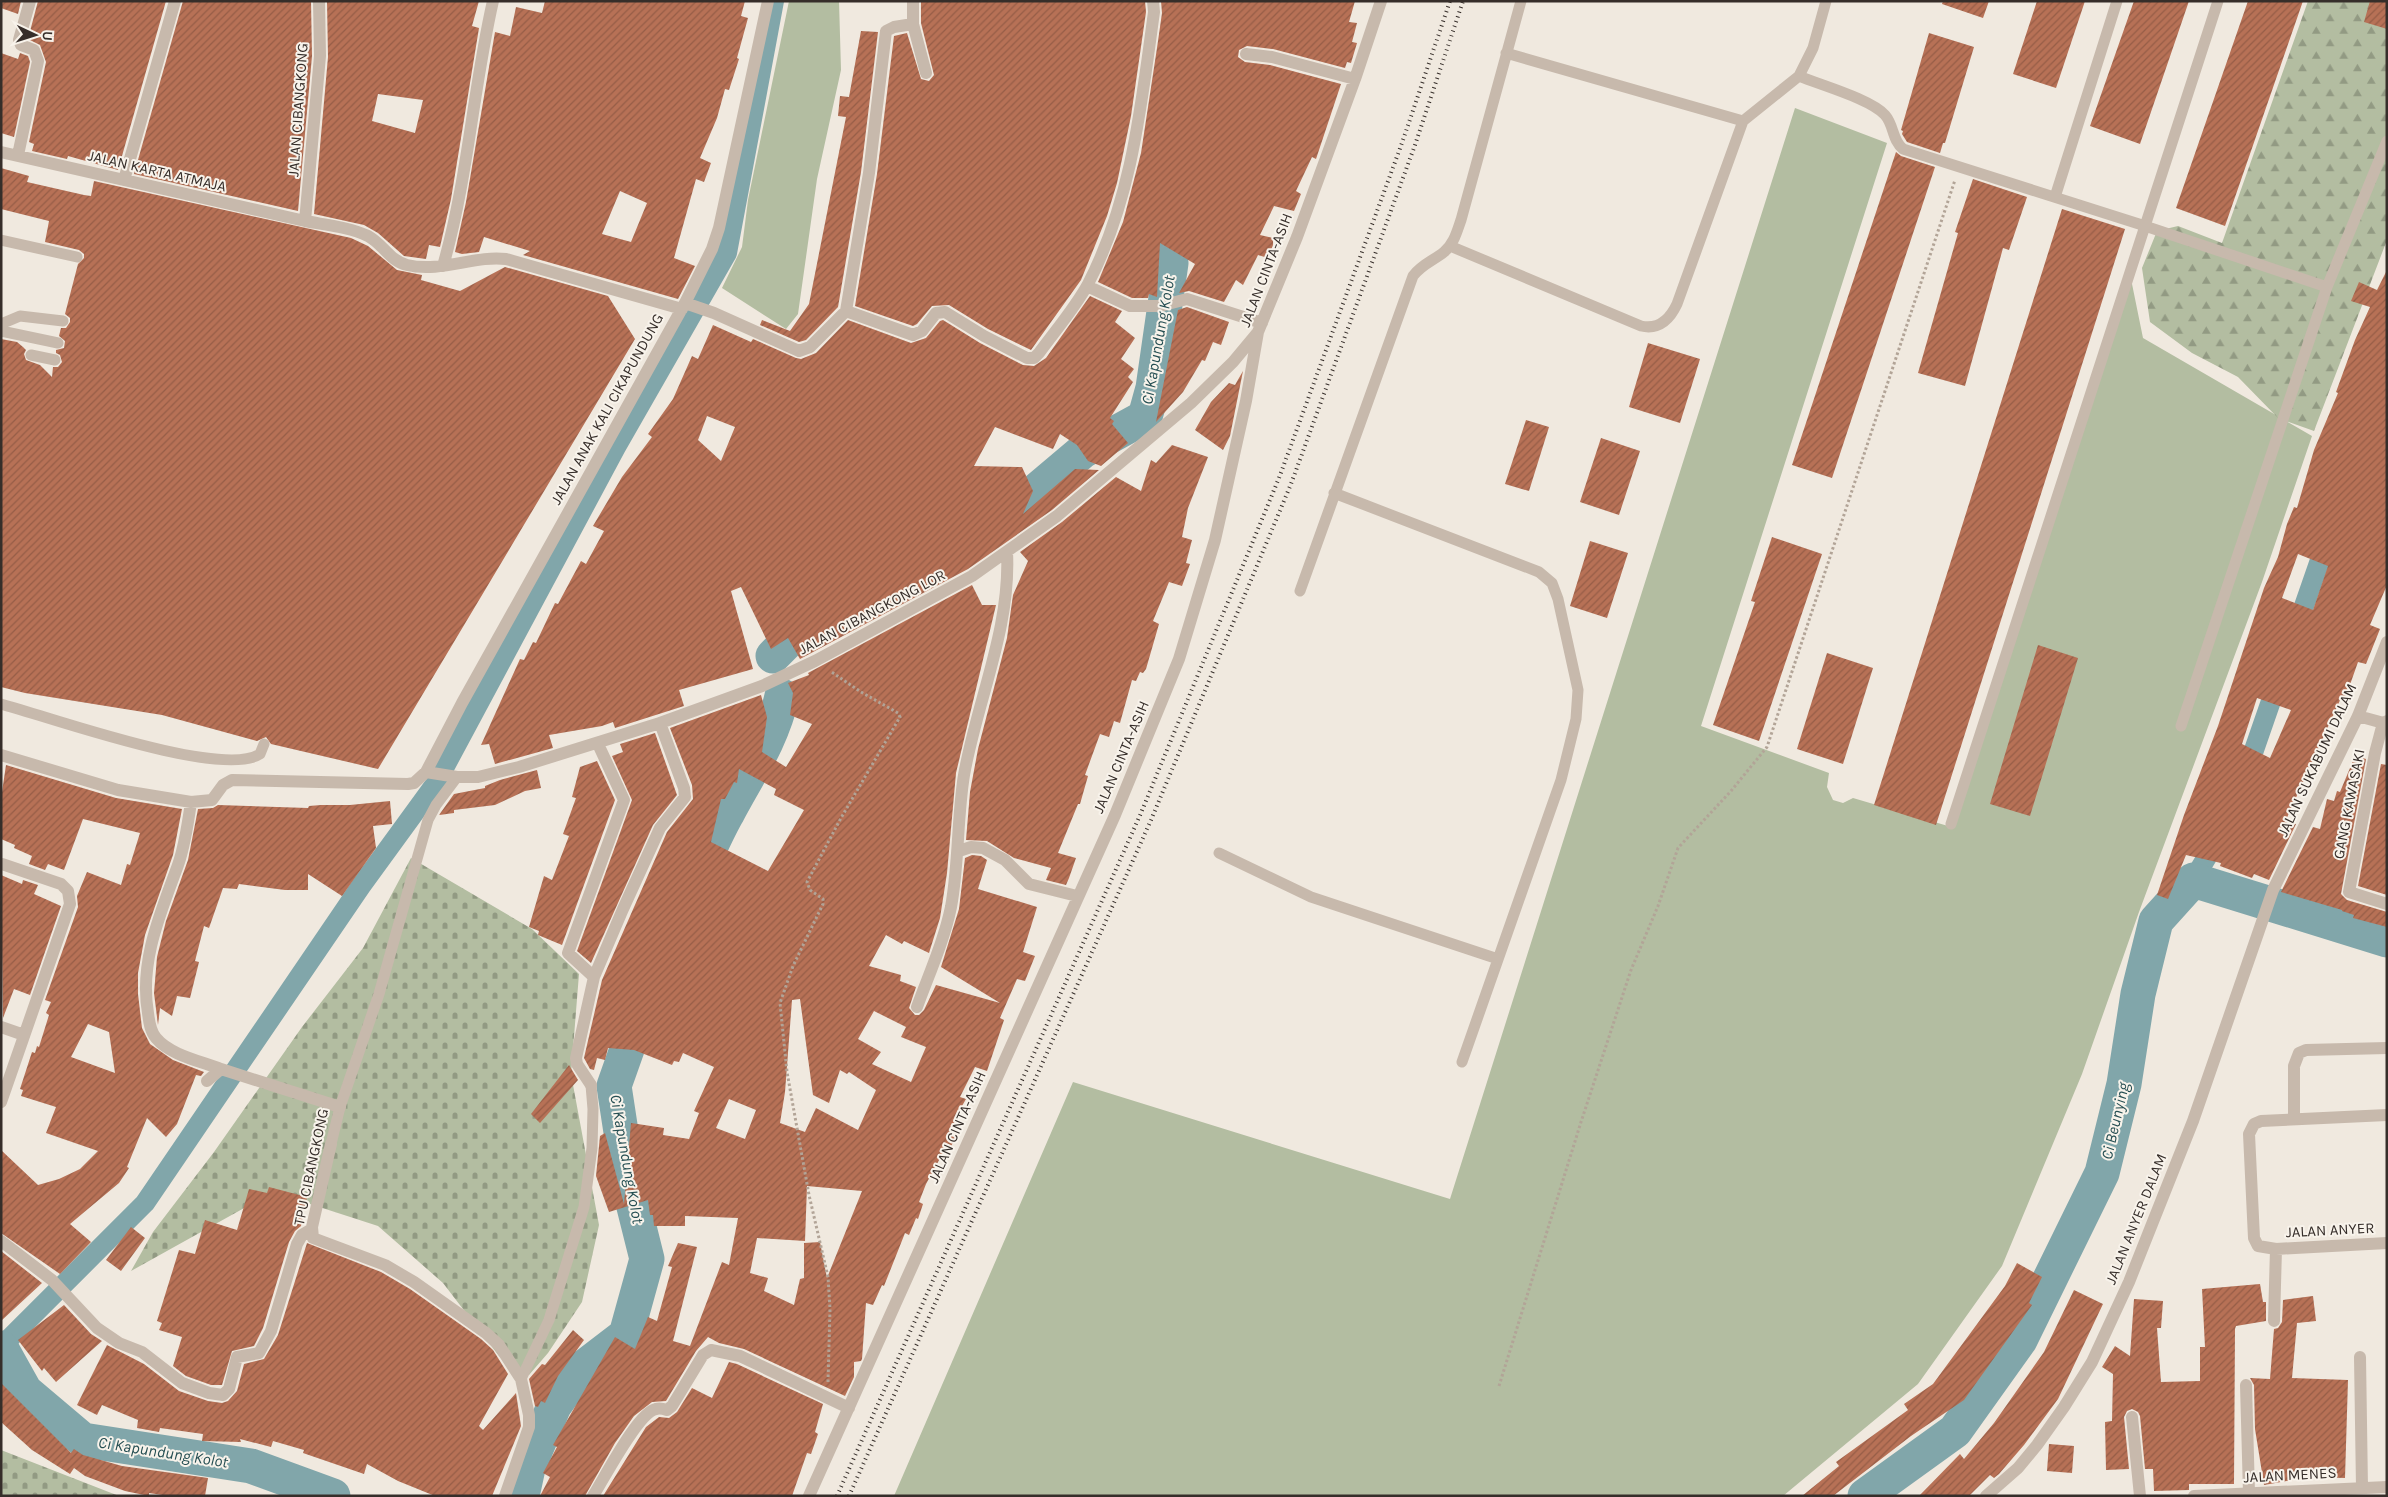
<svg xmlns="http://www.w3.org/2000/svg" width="2388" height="1497" font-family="Karla,sans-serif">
	<defs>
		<pattern id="forest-firs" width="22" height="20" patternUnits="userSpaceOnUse" patternTransform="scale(1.25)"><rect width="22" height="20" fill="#b3bda1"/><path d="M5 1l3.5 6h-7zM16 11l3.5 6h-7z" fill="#929a83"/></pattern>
		<pattern id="cemetery-stones" width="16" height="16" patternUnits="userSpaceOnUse" patternTransform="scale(1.25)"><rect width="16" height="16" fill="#b3bda1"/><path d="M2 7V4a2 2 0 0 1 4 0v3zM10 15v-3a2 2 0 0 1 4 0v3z" fill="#929a83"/></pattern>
		<pattern id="building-hatch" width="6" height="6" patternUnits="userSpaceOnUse" patternTransform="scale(1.25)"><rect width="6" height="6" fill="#b77156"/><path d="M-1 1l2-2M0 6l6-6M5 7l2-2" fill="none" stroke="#965d47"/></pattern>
	</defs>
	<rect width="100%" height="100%" fill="#f0e9df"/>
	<path fill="#b3bda1" d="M789,1H839L841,70L817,179L798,314L786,329L722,288L742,247L748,200Z
		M1795,108L1887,143L1701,726L1829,773L1827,787L1833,800L1843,803L1853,798L1948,826L2131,279L2143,338L2312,436L2262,582L2139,912L2082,1074L2002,1266L1918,1384L1783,1496H894L1073,1082L1450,1199Z"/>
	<path fill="url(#forest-firs)" d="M2308,1H2387V240L2314,431L2278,418L2238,377L2192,353L2150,322L2142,268L2157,231L2178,226L2222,243Z"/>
	<path fill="url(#cemetery-stones)" d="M411,858L532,929L579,974L571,1074L599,1225L582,1302L548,1353L529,1375L499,1356L443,1283L378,1226L307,1203L246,1207L131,1271L153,1232L214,1152L302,1027L363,948Z
		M1,1450L119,1496H1Z"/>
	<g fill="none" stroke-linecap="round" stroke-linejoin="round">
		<path stroke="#81a6aa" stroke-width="20" d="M2295,632L2328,537
			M2245,776L2279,678
			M2193,880L2219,837
			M1,1347L145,1203L361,886L436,783L616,447L727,253L774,1"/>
		<path stroke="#81a6aa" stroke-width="35" d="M994,521L1005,517L1083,451L1145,417L1153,388L1171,263L1163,210L1165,202
			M773,656L790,639L831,616
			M692,887C704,862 714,837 727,814C748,774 772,741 782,696
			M1,1348L25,1391L83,1440L251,1466L333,1496
			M522,1496L528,1468L554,1406L579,1371L626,1335L647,1259L630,1191L614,1086L643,1004
			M1865,1496L1955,1431L2020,1340L2102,1173L2124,1084L2138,994L2156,921L2193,880L2387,940"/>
	</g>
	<path fill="url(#building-hatch)" fill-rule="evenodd" d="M1,1H21L18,14L1,8Z
		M38,1H166L118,170L68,156L67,159L32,151L34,144L29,142L46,62L40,45L28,39Z
		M183,1H311L312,56L298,211L134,174Z
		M327,1H479L472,26L479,28L451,199L440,247L429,245L426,259L404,256L378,233L364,225L314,214L328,57ZM378,94L423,100L415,133L372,121Z
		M545,1H745L741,16L748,18L737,58L739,59L729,90L725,89L717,118L700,158L711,163L704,182L696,179L674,258L695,266L678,299L523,255L530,251L484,237L479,252L462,254L455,252L466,202L495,32L510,36L516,7L542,13ZM620,191L647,203L631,242L602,234Z
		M921,1H1145L1146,12L1131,116L1117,183L1107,216L1081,280L1031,350L988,329L949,305L932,306L917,324L913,326L855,306L877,174L894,36L907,33L921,79L929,81L934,75L921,23Z
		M1161,1H1355L1349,22L1357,23L1352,42L1357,43L1351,63L1347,62L1345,68L1273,49L1247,46L1239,50L1238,57L1245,62L1270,65L1341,84L1316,159L1312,157L1296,191L1301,194L1294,211L1274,206L1260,235L1273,238V245L1268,258L1258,255L1243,285L1236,280L1224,302L1189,291L1179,293L1195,264L1160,243L1157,297L1149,294L1148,298H1132L1098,282L1123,222L1141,153L1157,48L1162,13Z
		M1943,1H1989L1983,18L1942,4Z
		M2037,1H2085L2056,88L2013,74Z
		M2134,1H2189L2140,144L2090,126Z
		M2248,1H2303L2225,226L2176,208Z
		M2370,1H2387V29L2364,22Z
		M861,31L878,32L861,172L838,307L806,340L799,342L760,325L762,320L790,331L809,304L846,117L838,116L840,96L849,97Z
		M1929,33L1974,47L1945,143H1943L1940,153L1907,142L1902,134L1903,131L1901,130Z
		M1,53L18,59L20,53L28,56L30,62L14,137L1,133Z
		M1896,152L1901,156L1935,167L1832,478L1792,465Z
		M1,168L29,176L27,182L84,195L91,196L94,181L351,238L368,246L397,270L422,275L421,280L460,291L505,267L608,296L635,339L378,769L271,744L266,737L257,741L162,715L25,693L1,687V339L17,342L23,347L26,350L24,354L26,360L40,365L52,377L53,367H58L62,362L60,355L56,353V350L64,348L65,341L59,336L61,328H66L70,322V318L65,314L78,264L84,258V254L79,250L45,242L49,221L1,209Z
		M1973,179L2027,197L2009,250L2003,248L1965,386L1918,373L1958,233L1955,232Z
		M2062,209L2125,229L1936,825L1874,805Z
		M2387,270V585L2370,625L2380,629L2366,664L2358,662L2346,696L2341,698L2285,822L2296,824L2269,880L2254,874L2252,878L2220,866L2221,863L2186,855L2168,899L2157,895L2184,815L2218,726L2264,588L2278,557L2287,524L2294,507L2297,508L2314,450L2338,393L2336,392L2355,340L2370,307L2351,301L2359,282L2377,290ZM2298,554L2328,566L2313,610L2282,598ZM2257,698L2291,710L2270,758L2242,744Z
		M1090,296L1122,311L1115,322L1135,338L1121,359L1134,369L1128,377L1133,382L1110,418L1114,421L1112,424L1128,443L1101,466L1088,461L1077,445L1060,434L1053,449L995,427L974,466L1022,467L1033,491L1023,514L1075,469L1099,470L1052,510L968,569L800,659L788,638L771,649L741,587L731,591L753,669L679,690L684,706L615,728L613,722L602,726L549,735L553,748L495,764L489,744L481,745L520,659L524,660L533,642L536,643L555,603L558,604L581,561L586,564L604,531L593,526L622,477L652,437L648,434L673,399L692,356L698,359L713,325L751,342L753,339L796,358L801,359L816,353L848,320L911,343L926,338L940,321L943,320L980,343L1023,365L1034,366L1046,358ZM707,416L735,427L721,461L698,440Z
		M1187,307L1229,322L1221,345L1213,342L1205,361L1202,360L1183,392L1156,422L1178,310Z
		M1648,343L1700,359L1680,423L1629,407Z
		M1243,371L1230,436L1223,450L1195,430L1211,402L1229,383L1235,385Z
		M1526,420L1549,427L1529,491L1505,484Z
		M1601,438L1640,451L1619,515L1580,502Z
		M1172,445L1208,457L1188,508L1182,537L1192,540L1186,563L1190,564L1182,586L1169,582L1153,621L1159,624L1146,669L1143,673L1140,672L1136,681L1132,680L1120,723L1114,721L1109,737L1100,734L1085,775L1088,776L1080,804H1078L1058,853L1076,858L1069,878L1066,885L1046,880L1051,868L1014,858L987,841L966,840L970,792L978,749L1007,638L1013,595L1028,561L1020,552L1062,522L1116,477L1141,491L1151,460L1156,463Z
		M1772,537L1822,554L1759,741L1713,725L1755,602L1751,601Z
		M1590,541L1628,553L1607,618L1570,606Z
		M972,585L982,605H996L956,773L947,873L940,918L929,953L904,941L902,944L886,935L869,966L901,975L900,981L916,987L909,1008L915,1015H919L924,1010L936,985L1000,1003L941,967L959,909L965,858L972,855L981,856L987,860L978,889L1037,907L1023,952L1035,956L1025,981L1017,979L1000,1018L1004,1020L987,1071L975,1067L960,1097L966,1099L954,1120L957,1121L951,1135L956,1137L948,1152L944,1151L926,1184L919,1202L923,1204L918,1219L916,1218L909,1235L905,1233L884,1286L882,1285L873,1305L866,1303L862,1359L861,1361L854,1362V1377L845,1396L744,1349L719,1343L708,1337L696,1351L666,1401L652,1402L634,1416L615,1443L585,1496H540L550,1477L543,1473L557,1447L553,1445L615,1337L635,1349L648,1317L657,1321L672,1267L668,1266L678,1243L697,1247L673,1341L690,1346L722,1262L729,1265L738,1218L685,1216V1226H654L653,1215H650L648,1200L609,1212L596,1176L600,1136L605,1133L624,1204L631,1123L664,1128L663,1135L689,1139L699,1113L694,1111L714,1067L683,1053L679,1062L674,1061L672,1065L634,1050L608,1048L605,1060L597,1058L594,1070L590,1069L584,1058L602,980L667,832L693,799L692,785L670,728L761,695L767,717L762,752L786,767L812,724L790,715L793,693L788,683L809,675L808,673ZM739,769L776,789L774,795L804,810L768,871L711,842L721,799H725L734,782L737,783ZM800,999L813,1095L829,1103L840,1070L847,1074L849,1072L876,1090L858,1130L816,1108L805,1132L780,1123L785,1092L792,1000ZM874,1011L906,1027L901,1037L926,1047L911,1082L872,1064L881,1052L858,1039ZM729,1099L756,1110L745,1139L716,1128ZM807,1186L862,1191L827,1278L820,1242L804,1243V1278L800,1279L794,1305L764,1291L768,1278L750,1273L757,1238L805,1241Z
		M2038,645L2078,658L2030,816L1990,804Z
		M1827,653L1873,668L1843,764L1797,749Z
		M655,733L677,795L653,825L591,963L577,951L632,800L612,756L623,752L620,744Z
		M2355,756L2366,759L2341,894L2347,900L2387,912V927L2353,918L2354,915L2342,911V910L2281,892L2313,827L2320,829L2327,799L2334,801L2337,791L2340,792Z
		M597,761L615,800L562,945L538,935L539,931L529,927L544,876L552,880L569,836L563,834L576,798L572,797L580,767Z
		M2381,764L2387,765V895L2358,886Z
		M6,765L116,798L182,809L173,855L145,935L138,973V994L142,1028L150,1044L173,1060L204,1072L201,1076L196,1075L177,1124L166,1137L147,1118L127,1167L129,1168L119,1183L70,1224L91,1242L60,1274L1,1233V1150L38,1185L59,1179L80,1169L98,1151L46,1133L56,1107L21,1096L23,1090L20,1089L32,1052L35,1053L37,1046L39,1047L49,1015L46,1013L51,1002L45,1000L78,907L77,896L87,872L121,885L127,864L130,865L140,833L83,819L64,870L48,864L45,870L29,864L32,856L14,848L15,845L1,839V799ZM88,1024L109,1032L115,1073L71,1057Z
		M537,770L541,788L525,791L495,805L454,810V813L439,815L454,794L485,788V786L500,780Z
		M390,801L392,824L373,826L376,848L342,896L308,874V890H285L239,884L237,889L223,888L209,928L204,926L195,961L199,962L190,998L177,996L172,1016L160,1008L158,1025L154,993L157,957L166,921L188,860L198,809L213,808L218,805L308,808L309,806L321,805H350Z
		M1,875L22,884L23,880L38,885L34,894L61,906L30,995L14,989L3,1018Z
		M569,1065L578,1080L540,1123L531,1114Z
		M269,1187L307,1197L301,1226L295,1231L289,1242L263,1328L254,1346L232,1351L222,1385H211L186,1376L173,1366L182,1337L159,1330L162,1323L157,1321L179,1250L195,1254L205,1220L237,1230L249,1189L267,1193Z
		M131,1227L145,1238L121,1271L106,1260Z
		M307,1243L381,1272L410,1289L481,1339L493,1350L508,1374L479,1426L483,1430L516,1393L521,1426L492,1496H435L398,1481L367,1464L364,1474L303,1453L304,1450L273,1441L271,1447L240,1439L241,1442L202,1441L203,1434L160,1428L159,1432L137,1428L138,1420L102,1405L97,1415L77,1405L107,1345L144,1364L179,1391L208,1401L222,1403L228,1401L237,1391L244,1364L264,1359L278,1335Z
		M1,1251L42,1283L1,1321Z
		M2017,1263L2042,1277L2029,1303L2032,1305L1964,1400L1911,1436L1833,1496H1802L1839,1466L1836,1462L1908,1410L1904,1404L1933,1384L2005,1286Z
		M2260,1284L2263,1302H2266V1321L2236,1326L2235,1329L2234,1484H2189V1490L2154,1491L2153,1469H2145L2140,1416L2138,1412L2132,1409L2127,1411L2124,1417L2129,1469L2106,1470L2105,1422L2112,1421L2113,1374L2102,1367L2115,1346L2130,1356L2134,1299L2163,1301L2161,1328H2157L2161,1382L2200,1381V1347H2205L2202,1289Z
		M2074,1290L2103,1304L2058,1399L2024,1445L1999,1474L1994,1478L1990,1475L1969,1496H1919L1960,1454L1964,1459L1994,1423L2044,1352Z
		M2313,1296L2316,1321L2297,1323L2292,1378L2348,1380L2345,1478L2310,1477L2264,1485L2255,1429L2254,1385L2250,1378L2270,1379L2274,1329L2278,1328L2282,1322L2283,1300Z
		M64,1305L91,1334L102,1341L56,1382L44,1368L42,1371L18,1340Z
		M573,1330L584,1340L558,1376L545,1403L541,1401L538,1407L535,1406L529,1379L542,1364L545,1365Z
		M729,1362L737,1364L823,1404L815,1432L818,1434L811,1454L807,1453L792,1496H603L646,1427L659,1417L669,1418L677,1412L692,1388L712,1398Z
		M1,1383L71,1453L74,1449L83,1455L122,1466L208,1478L205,1496H169L149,1493V1496L125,1491L85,1476L74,1468L70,1474L32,1450L1,1422Z
		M2049,1444L2074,1446L2072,1473L2047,1471Z"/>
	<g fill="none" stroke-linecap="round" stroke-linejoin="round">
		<path stroke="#b2a497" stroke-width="3" stroke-dasharray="2.5 2.5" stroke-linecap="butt" d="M828,1382L830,1309L828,1277L809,1195L787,1072L780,1003L793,966L823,904V899L810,890L807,882L841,818L900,717L898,713L861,692L830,671
			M1499,1386L1581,1122L1631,970L1658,906L1678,848L1731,791L1767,747L1955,180"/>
		<path stroke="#c7b9ac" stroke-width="11" d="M1506,53L1743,121
			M1799,76C1820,85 1871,99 1885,115C1894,125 1892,140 1903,149L2139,224L2327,287
			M2055,197L2117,1
			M1,240L77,257
			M1450,246L1641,326C1659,330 1670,319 1677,304L1743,121L1799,76L1813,48L1826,1
			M1,324L20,316L63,321
			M1,331L58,343
			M31,355L55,360
			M1334,493L1539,572L1552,583L1558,599L1578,690L1576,719L1561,780L1462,1062
			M1300,591L1413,276C1422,264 1433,261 1444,252C1454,244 1457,231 1461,220L1521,1
			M1,704C49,717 222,779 260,754L264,744
			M2181,726L2327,287L2387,141
			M1951,824L2218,1
			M1219,853L1311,897L1498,959
			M331,1144L340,1107L379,994L428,820L436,805L457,777
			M521,1379L549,1320L584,1207L592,1148L593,1109L591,1085"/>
		<path stroke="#c7b9ac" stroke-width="12" d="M913,24L926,73
			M1246,54L1272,57L1355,79
			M1,152L305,221C326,225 349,227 368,236C383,244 390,261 407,265C441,273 475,255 506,259L682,309
			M18,155L38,61L34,50L21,45L19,40L30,1
			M124,180L175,1
			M305,221L320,56L319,1
			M443,266C468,179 473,88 493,1
			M1087,286L1130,306H1160L1187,299L1262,323
			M685,303L714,313L799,351L810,347L846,311L869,173L886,31L894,27L913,24V1
			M846,311L913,335L922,331L936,313L945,312L984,336L1027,358H1034L1039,353C1055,331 1075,308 1088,284C1132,199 1141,106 1154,12L1153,1
			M2358,716L2387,724
			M2387,721L2383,723L2375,753L2349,892L2387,904
			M1,755L118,790L191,802L212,800L223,785L232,780L408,784L414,783L426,772L462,703L685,303L712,249L719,228L768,1
			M426,772L457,777H478L519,767L660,723L762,686L815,661L972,576L1057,516L1191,403L1233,362L1258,332
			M191,802C188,823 185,845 178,865C161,912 139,961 148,1013C149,1021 150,1031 156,1038C170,1055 200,1061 221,1069
			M959,851L971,847L983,848L1005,860L1029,884L1077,896
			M594,977L568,953L624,800L598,744
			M917,1007C929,974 944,941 951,907C959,863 957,819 964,775C977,701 1011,628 1007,552
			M1,1027L24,1035
			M207,1081L221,1069L340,1107
			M591,1085L577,1064L576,1058L594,977L623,909L660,828L685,797L684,788L660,723
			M1,1102L70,904L68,891L61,884L2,864
			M2387,1115L2261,1121L2254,1124L2249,1134L2254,1238L2258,1246L2276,1249L2387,1243
			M2294,1119V1066L2299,1053L2306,1050L2387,1048
			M331,1144L312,1227L313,1238L385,1265L414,1282L486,1333L499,1345L521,1379L529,1415V1427L505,1496
			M1,1241L52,1280L97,1328L119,1343L142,1352L182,1383L209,1393L223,1395L229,1389L237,1357L259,1353L271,1331L297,1244L302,1235L312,1229
			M2274,1321L2276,1249
			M2360,1357L2362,1488
			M2246,1385L2249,1493
			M2132,1417L2140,1496
			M593,1496C604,1479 638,1412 656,1409C659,1408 664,1409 667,1410L672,1406L703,1355L711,1350L740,1356L849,1408
			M809,1496L1115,815L1179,659L1215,540L1246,401L1258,332L1297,237L1355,79L1381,1
			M1986,1496L2018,1468L2037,1445L2064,1407L2092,1362L2129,1282L2193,1121L2273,890L2358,716L2387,642
			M2194,1496L2387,1487"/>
		<path stroke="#362e2a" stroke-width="4" stroke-dasharray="1 4" stroke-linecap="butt" d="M837,1496L1141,813L1279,478L1402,143L1450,1
			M849,1496L1151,820L1291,484L1415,145L1463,1"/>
	</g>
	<g text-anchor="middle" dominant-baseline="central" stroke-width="4" stroke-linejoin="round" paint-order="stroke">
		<g font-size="15" fill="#362e2a" stroke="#f8f3eb">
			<text transform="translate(298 110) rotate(-86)">JALAN CIBANGKONG</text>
			<text transform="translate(157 171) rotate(13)">JALAN KARTA ATMAJA</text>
			<text transform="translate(1266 270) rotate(-69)">JALAN CINTA-ASIH</text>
			<text transform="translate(607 409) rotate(-61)">JALAN ANAK KALI CIKAPUNDUNG</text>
			<text transform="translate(872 612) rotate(-28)">JALAN CIBANGKONG LOR</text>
			<text transform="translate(1121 757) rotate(-67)">JALAN CINTA-ASIH</text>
			<text transform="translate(2317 760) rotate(-65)">JALAN SUKABUMI DALAM</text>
			<text transform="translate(2349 804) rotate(-79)">GANG KAWASAKI</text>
			<text transform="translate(957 1127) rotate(-66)">JALAN CINTA-ASIH</text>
			<text transform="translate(311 1167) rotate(-78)">TPU CIBANGKONG</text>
			<text transform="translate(2136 1219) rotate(-68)">JALAN ANYER DALAM</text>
			<text transform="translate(2330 1230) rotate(-3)">JALAN ANYER</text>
			<text transform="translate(2290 1475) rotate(-3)">JALAN MENES</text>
		</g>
		<g font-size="16" font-style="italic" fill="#254e52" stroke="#f8f3eb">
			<text transform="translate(1158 340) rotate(-80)">Ci Kapundung Kolot</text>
			<text transform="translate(2115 1121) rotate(-77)">Ci Beunying</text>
			<text transform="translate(627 1159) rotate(80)">Ci Kapundung Kolot</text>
			<text transform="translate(163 1452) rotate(9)">Ci Kapundung Kolot</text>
		</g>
	</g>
	<rect width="2388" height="1497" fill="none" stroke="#362e2a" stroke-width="5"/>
	<g transform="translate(35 35) rotate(94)" stroke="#f8f3eb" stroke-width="4" paint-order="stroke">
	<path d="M0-4L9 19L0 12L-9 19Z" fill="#362e2a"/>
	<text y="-8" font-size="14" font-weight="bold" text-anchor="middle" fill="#362e2a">U</text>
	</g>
</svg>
